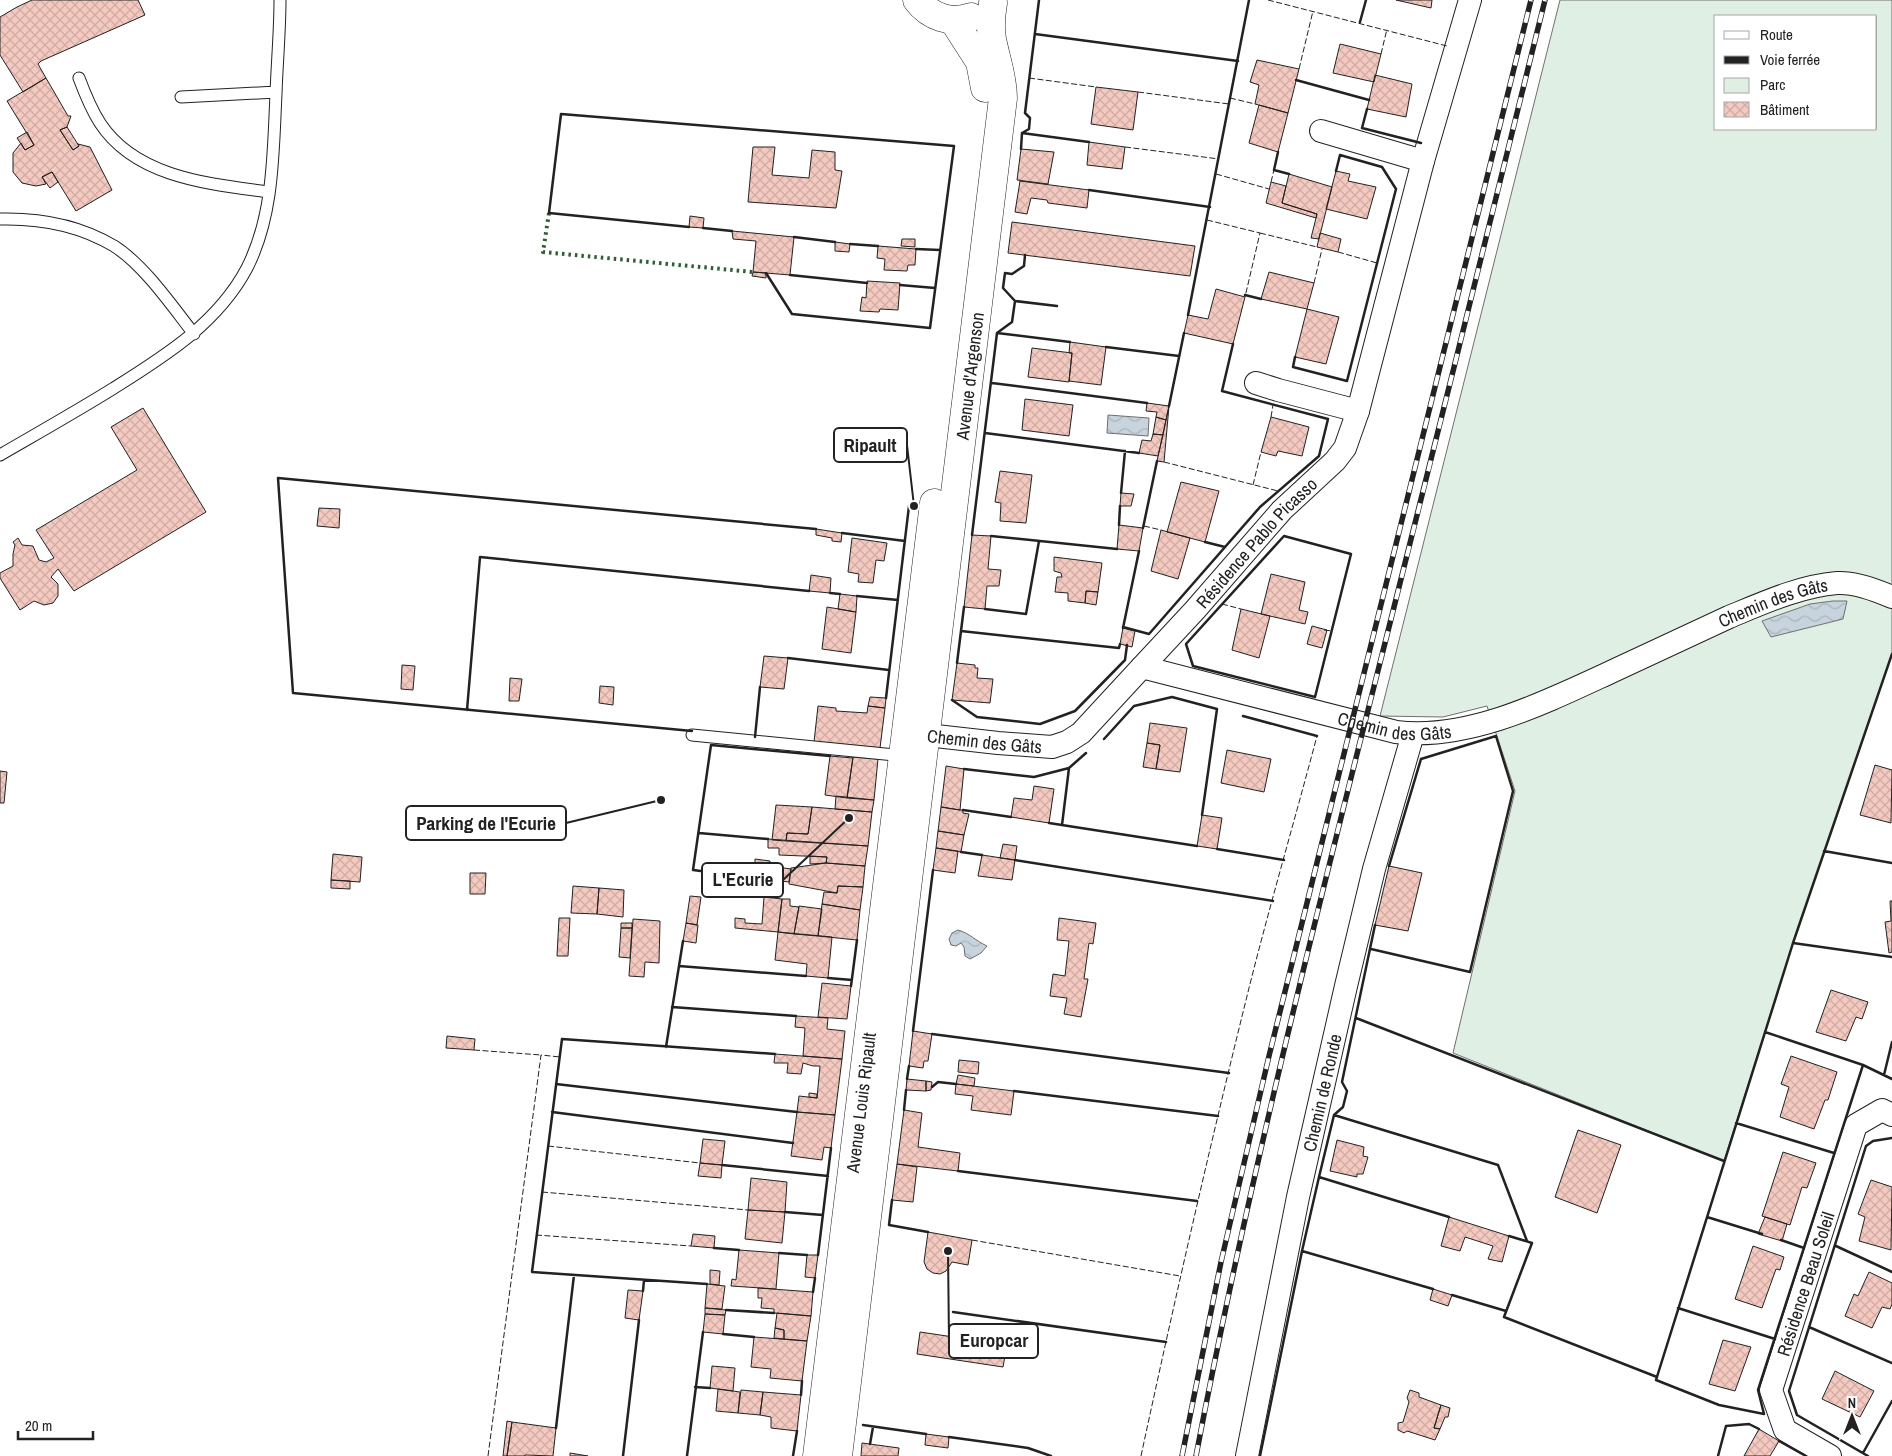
<svg xmlns="http://www.w3.org/2000/svg" width="1892" height="1456" font-family="'Archivo Narrow',sans-serif">
	<defs>
		<pattern id="water-waves" width="16" height="10" patternUnits="userSpaceOnUse" patternTransform="scale(1.25)"><rect width="16" height="10" fill="#c7d3dd"/><path d="M0 5q4-4 8 0t8 0" fill="none" stroke="#abb5bd"/></pattern>
		<pattern id="building-cross-hatch" width="8" height="8" patternUnits="userSpaceOnUse" patternTransform="scale(1.25)"><rect width="8" height="8" fill="#f3c9c0"/><path d="M0 0l8 8M0 8l8-8" fill="none" stroke="#d0aca5"/></pattern>
	</defs>
	<rect width="100%" height="100%" fill="#fff"/>
	<path fill="#e0efe3" stroke="#6f6f6f" fill-rule="evenodd" d="M1560,0H1892V654L1793,943L1724,1161L1453,1053L1515,791L1487,706L1443,717L1380,716ZM1716,16H1876V129H1716Z"/>
	<path fill="url(#water-waves)" stroke="#6f6f6f" d="M1108,415L1149,418L1148,436L1107,433Z
		M1833,601H1847L1843,619L1771,637L1762,621L1810,604Z
		M958,930C969,933 976,941 987,946L981,953L970,959L965,956L964,947L961,943L956,946L951,945L949,939L952,933Z"/>
	<path fill="url(#building-cross-hatch)" stroke="#222" d="M32,0H138L145,15L41,61L38,64L46,78L23,92L0,55V17L17,7Z
		M1396,0H1432L1431,8Z
		M1340,44L1381,54L1374,82L1333,73Z
		M1257,60L1299,69L1288,113L1255,104L1259,85L1250,82Z
		M1375,75L1412,84L1406,117L1367,109Z
		M46,78L68,116H71L67,127L60,130L73,150L79,146L78,144L90,147L112,190L76,211L52,172L42,177L46,184L36,186L22,183L13,172V153L21,143L25,150L34,145L7,101Z
		M1096,87L1138,92L1133,130L1091,124Z
		M1259,105L1288,113L1278,152L1249,143Z
		M67,127L79,146L73,150L60,130Z
		M27,132L34,145L25,150L17,138Z
		M1089,142L1125,147L1122,169L1087,165Z
		M753,147H775L772,175L809,178L812,150L835,152V170L842,171L836,208L748,202Z
		M1021,149L1054,152L1048,184L1017,180Z
		M1336,171L1350,174L1348,181L1376,187L1367,219L1326,209Z
		M52,172L58,182L50,188L42,177Z
		M1289,174L1332,187L1319,239L1311,238L1317,214L1282,203Z
		M1020,181L1089,190L1087,208L1048,203L1047,200L1031,198L1027,214L1015,212Z
		M1271,182L1286,186L1282,203L1317,214L1316,218L1266,203Z
		M690,216L704,218L703,228L689,227Z
		M1012,222L1195,246L1190,276L1008,253Z
		M732,231L794,237L790,275L753,272L756,241L733,239Z
		M1320,233L1341,239L1338,252L1317,247Z
		M902,239H915V247L901,246Z
		M835,242L850,244L849,252L835,251Z
		M878,246L916,249L915,265H908L907,271L884,270L885,259L877,258Z
		M753,272L766,273V278L752,276Z
		M1269,272L1314,283L1307,309L1261,299Z
		M867,281L900,283L898,310L880,309L879,312L860,311L862,297L866,298Z
		M1216,289L1245,297L1233,344L1184,333L1188,315L1208,319Z
		M1307,309L1339,317L1326,364L1295,357Z
		M1070,342L1106,347L1101,385L1069,381L1072,353H1069Z
		M1032,348L1072,353L1069,382L1028,377Z
		M1025,399L1073,405L1069,436L1022,430Z
		M1147,403L1169,406L1166,420L1156,417L1157,412L1146,411Z
		M1169,406L1164,462L1157,461Z
		M143,408L206,512L74,591L58,569L51,577L58,584V596L53,603L44,605L34,601L20,610L0,578V573L13,566V554L15,545L13,542L18,538L22,545L33,546L39,560L46,562L54,558L36,530L137,470L111,427Z
		M1156,417L1166,420L1163,435L1153,434Z
		M1271,417L1309,427L1302,456L1278,451L1276,456L1261,452Z
		M1153,434L1163,435L1158,456L1139,453L1142,440L1151,441Z
		M1000,471L1032,475L1026,523L1000,521L1001,503L995,502Z
		M1181,482L1219,491L1205,542L1167,532Z
		M1121,493L1134,494L1131,506H1120Z
		M319,508L340,509L339,528L317,526Z
		M1119,525L1143,528L1139,551L1117,549Z
		M816,529L842,533L841,542L832,541V538L816,535Z
		M1161,530L1190,538L1178,579L1151,571Z
		M972,535L991,536L988,569L1001,570L999,586H987L985,609L964,607Z
		M852,538L887,543L884,561L876,560L873,583L858,582L859,574L848,572Z
		M1054,557L1102,563L1098,592L1086,591L1085,603L1068,601V593L1055,592L1057,577H1062L1061,573L1054,571Z
		M1271,574L1305,582L1299,610L1308,612L1305,624L1261,614Z
		M811,575L831,578L830,593L809,591Z
		M1086,591L1098,592L1096,605L1085,603Z
		M840,594L857,596L856,612L838,609Z
		M827,607L856,612L851,653L822,649Z
		M1241,609L1270,616L1259,658L1232,650Z
		M1312,626L1327,630L1322,648L1307,644Z
		M1123,628L1135,631L1132,647L1120,644Z
		M764,656L788,658L784,689L760,687Z
		M957,663L975,665V668H978L977,678L993,679L990,703L952,700Z
		M402,665L415,666L413,690L401,689Z
		M510,678L522,679L519,701H509Z
		M600,686L614,687L613,705L599,703Z
		M870,697L886,698L885,708L868,706Z
		M818,706L836,708V711L867,713L868,706L885,708L880,748L814,742Z
		M1150,723L1187,728L1180,772L1156,769L1160,745L1147,743Z
		M1147,743L1160,745L1156,769L1143,767Z
		M1227,750L1271,759L1264,792L1221,783Z
		M830,756L853,758L847,798L825,795Z
		M853,757L878,759L874,800L847,798Z
		M1875,765L1892,770L1891,823L1860,815Z
		M946,766L964,769L960,810L941,807Z
		M0,771L7,772L4,803H0Z
		M1034,786L1054,789L1049,823L1011,817L1014,798L1032,800Z
		M836,796L874,800L872,812L835,809Z
		M776,805L812,807L808,834L787,833L786,841L772,840Z
		M812,807L872,812L868,846L786,841L787,833L808,834Z
		M941,807L960,810H963V813L969,814L964,835L938,831Z
		M1202,815L1222,818L1217,849L1197,846Z
		M938,831L964,835L961,852L936,848Z
		M768,839L868,846L865,866L826,863L827,857L779,855V848H768Z
		M1003,844L1017,846L1015,860L1000,858Z
		M936,848L958,851L955,873L933,870Z
		M333,854L362,857L360,882L331,880Z
		M982,855L1015,860L1012,880L978,876Z
		M810,856L827,857L826,863L810,864Z
		M755,859L770,861V866L791,869L789,882L755,878Z
		M826,863L865,866L863,887L838,886L837,893L789,884L791,868Z
		M1389,866L1422,873L1408,931L1375,925Z
		M470,873H486L485,894H470Z
		M331,880L350,881V889L331,888Z
		M573,886L599,888L597,914L571,913Z
		M838,886L863,887L860,910L822,904L824,892L837,893Z
		M599,888L624,890L623,917L597,914Z
		M690,896L701,897L697,925L686,923Z
		M764,897L782,899L778,932L735,928V918L745,919V923L762,924Z
		M782,899H790V906L799,907L794,934L778,932Z
		M1890,901H1892V952L1889,953L1885,922L1891,921Z
		M822,904L860,910L857,940L818,936Z
		M799,906L822,909L818,936L794,934Z
		M559,918H570L568,956H557Z
		M1059,918L1096,923L1093,944L1089,943L1084,979H1088L1081,1017L1064,1014L1067,998L1050,996L1053,974L1065,976L1069,941L1057,940Z
		M633,919L660,921L659,963L645,962L644,977L629,976Z
		M621,923H632V928H621Z
		M686,923L698,925L696,943L683,941Z
		M621,928H632L630,958L619,957Z
		M778,932L832,937L828,978L806,976L807,964L775,960Z
		M822,983L851,986L847,1019L818,1017Z
		M1831,990L1868,1002L1862,1019L1856,1017L1846,1041L1816,1032Z
		M796,1016L828,1018L827,1029L845,1031L842,1059L803,1056L805,1028L795,1027Z
		M913,1031L932,1034L928,1061H924L923,1068L909,1066Z
		M447,1036L475,1039L474,1050L446,1048Z
		M775,1054L842,1059L835,1115L797,1112L799,1096L817,1098L820,1066H813L803,1063L801,1074L787,1073L788,1063H774Z
		M1791,1056L1837,1072L1828,1100H1825L1814,1129L1780,1117L1789,1087L1781,1084Z
		M959,1060L979,1062L978,1074L958,1072Z
		M958,1075L975,1078L974,1086L956,1084Z
		M907,1079L926,1081V1091L906,1090Z
		M926,1081L932,1082L931,1090L926,1091Z
		M956,1084L1014,1091L1011,1115L971,1110L973,1096L955,1094Z
		M809,1093L817,1094V1098L809,1097Z
		M904,1110L922,1113L918,1147L960,1153L958,1171L897,1164Z
		M797,1112L835,1115L831,1148L824,1147L822,1160L791,1156Z
		M1578,1130L1621,1145L1597,1213L1555,1197Z
		M703,1139L725,1141L722,1165L700,1163Z
		M1337,1140L1364,1147L1363,1156L1368,1157L1363,1174H1357V1177L1330,1171Z
		M1783,1152L1816,1163L1807,1188L1802,1187L1790,1225L1762,1216Z
		M700,1163L722,1165L721,1178L698,1176Z
		M897,1164L917,1167L913,1202L892,1200Z
		M751,1178L787,1182L785,1212L748,1210Z
		M1871,1180L1892,1187L1891,1250L1859,1241L1865,1217L1858,1214Z
		M748,1210L785,1212L782,1243L745,1239Z
		M1449,1217L1509,1236L1502,1262L1488,1259L1493,1246L1465,1237L1460,1251L1441,1246Z
		M1765,1217L1787,1224L1782,1241L1758,1234Z
		M928,1232L972,1240L968,1265L952,1262L946,1271L940,1274L933,1273L927,1269L924,1262Z
		M693,1234L715,1236L714,1248L691,1246Z
		M1753,1246L1784,1257L1780,1270L1776,1269L1762,1308L1735,1299Z
		M739,1250L779,1253L776,1289L731,1286L732,1279L736,1280Z
		M807,1255H818L815,1278L805,1277Z
		M710,1270L720,1271L719,1285L710,1284Z
		M1869,1272L1892,1283V1304L1890,1309L1882,1307L1872,1328L1845,1316L1854,1294L1858,1296Z
		M707,1284L725,1286L722,1309L705,1308Z
		M758,1288L813,1292L811,1316L774,1313V1309L761,1308L762,1298H758Z
		M1433,1289L1452,1295L1448,1306L1430,1300Z
		M628,1290L643,1291L639,1320L625,1318Z
		M705,1308L726,1310L725,1315L705,1314Z
		M777,1313L811,1316L807,1341L784,1339V1330L775,1328Z
		M705,1314L725,1315L723,1334L703,1332Z
		M775,1328L784,1330V1339L774,1338Z
		M920,1332L1007,1345L1003,1367L917,1354Z
		M754,1337L807,1341L802,1381L770,1378L771,1369L751,1367Z
		M1723,1340L1751,1347L1735,1391L1709,1384Z
		M712,1366L735,1368L733,1391L710,1388Z
		M1835,1371L1874,1391L1860,1417L1822,1399Z
		M718,1389L740,1392L738,1413L716,1411Z
		M741,1390L763,1392L760,1415L738,1413Z
		M1410,1390L1419,1393V1397L1441,1405L1434,1428L1440,1429L1435,1440L1407,1431L1404,1433L1398,1430V1423L1403,1422L1409,1402L1407,1398Z
		M763,1392L801,1395L797,1431L771,1428V1417L760,1415Z
		M1441,1405L1450,1408L1448,1417H1445L1440,1429L1434,1428Z
		M507,1421L512,1422L507,1456H503Z
		M512,1422L556,1428L553,1456L525,1455V1456H507Z
		M1759,1429L1779,1441L1770,1456H1744Z
		M926,1434L949,1437L948,1448L925,1445Z
		M862,1443L899,1448L898,1456H861Z
		M570,1453L588,1456H570Z"/>
	<g fill="none" stroke-linecap="round" stroke-linejoin="round">
		<defs>
			<path id="service" d="M79,78C85,94 91,109 100,123C136,178 210,184 269,192
				M181,97L276,92
				M0,219C40,218 79,225 114,246C144,265 172,306 194,334
				M0,455C38,433 77,411 114,388C165,356 218,323 247,268C274,215 273,153 276,94C277,63 280,31 280,0
				M692,735L905,756"/>
			<g id="minor">
				<path d="M1321,131L1423,161"/>
				<path d="M1256,383L1278,390L1358,411"/>
				<path id="s1" d="M1142,667L1195,610L1282,510L1335,461L1345,448L1358,411L1423,161L1470,0"/>
				<path id="s2" d="M909,733L998,743L1052,747L1067,742L1081,733L1142,667L1396,732C1469,741 1548,701 1613,671C1651,653 1690,635 1729,617C1763,603 1800,586 1837,583C1855,582 1876,590 1892,597"/>
				<path id="s3" d="M1247,1456L1298,1197L1346,986L1374,869L1413,734"/>
				<path id="s4" d="M1830,1456L1785,1430L1771,1390L1856,1125L1882,1110L1892,1115"/>
			</g>
			<g id="primary">
				<path d="M917,0C930,17 951,24 971,17"/>
				<path d="M953,20L980,62L985,88"/>
				<path id="s5" d="M817,1456L934,503"/>
				<path id="s6" d="M838,1456L1003,98C1003,77 996,60 992,39C990,27 991,15 993,3"/>
			</g>
		</defs>
		<use href="#service" stroke="#222" stroke-width="13"/>
		<use href="#minor" stroke="#222" stroke-width="24"/>
		<use href="#primary" stroke="#222" stroke-width="29"/>
		<use href="#service" stroke="#fff" stroke-width="11"/>
		<use href="#minor" stroke="#fff" stroke-width="22"/>
		<use href="#primary" stroke="#fff" stroke-width="28"/>
		<defs>
			<path id="rail" d="M1182,1456L1221,1262L1269,1056L1531,0
				M1196,1456C1248,1183 1317,912 1385,643C1439,429 1492,214 1545,0"/>
		</defs>
		<use href="#rail" stroke="#222" stroke-width="5.5"/>
		<use href="#rail" stroke="#fff" stroke-width="4" stroke-dasharray="11" stroke-linecap="butt"/>
		<path stroke="#2f5e38" stroke-width="4" stroke-dasharray="2.5 4" stroke-linecap="butt" d="M549,213L543,252L753,272"/>
		<path stroke="#222" stroke-width="1" stroke-dasharray="6 2.5" stroke-linecap="butt" d="M1268,0L1447,46
			M1381,54L1387,29
			M1299,69L1313,11
			M1029,78L1096,87
			M1138,92L1229,104
			M1230,98L1255,104
			M1125,147L1219,159
			M1216,174L1269,189
			M1271,182L1274,170
			M1207,220L1260,233L1245,297
			M1260,233L1317,247
			M1338,252L1377,263
			M1314,283L1322,249
			M1271,417L1273,405
			M1164,462L1278,491
			M1253,485L1261,452
			M1144,526L1161,530
			M1222,604L1241,609
			M1324,630L1332,631
			M474,1050L541,1055
			M548,1146L700,1163
			M542,1192L748,1210
			M536,1235L691,1246
			M972,1240L1180,1276
			M488,1456L541,1055L560,1057
			M1141,1456C1175,1298 1211,1141 1250,984C1271,901 1295,819 1317,736"/>
		<path stroke="#222" stroke-width="2.5" d="M1360,22L1366,0
			M1035,34L1238,61
			M1296,80L1369,100
			M1367,109L1362,128L1421,143
			M1022,133L1089,142
			M1021,149L1022,133L1029,129L1030,118L1025,113L1039,0
			M1278,152L1274,170L1289,174
			M1089,190L1210,207
			M689,227L549,213L561,114L954,146L930,328L792,314L766,273
			M703,228L732,231
			M794,237L835,242
			M850,244L878,246
			M916,249L940,250
			M790,275L867,283
			M900,285L935,288
			M1245,295L1261,299
			M1015,301L1057,306
			M1188,315L1249,0
			M997,333L1070,342
			M1106,347L1179,356
			M1295,357L1293,367L1347,381L1396,189L1382,167L1340,155L1336,171
			M992,383L1147,403
			M1169,406L1184,333
			M985,433L1139,453
			M1121,493L1125,451
			M1119,525L1120,506
			M1143,528L1157,461
			M842,533L905,541
			M972,535L997,333L1012,322L1015,301L1003,288L1005,273L1012,274L1024,266L1025,255
			M991,536L1117,549
			M1284,536L1351,554L1315,697L1193,666L1186,644Z
			M1205,542L1225,547
			M830,593L840,594
			M857,596L898,600
			M985,609L1026,614L1039,541
			M1123,627L1149,634L1260,507L1319,456L1328,419L1222,391L1233,344
			M1123,628L1139,551
			M961,631L1119,648L1120,644
			M1892,654L1793,943L1656,1380L1719,1405L1764,1414L1758,1390L1863,1065L1892,1079
			M788,658L889,670
			M957,663L964,607
			M886,698L909,506
			M952,700L977,717L1040,724L1075,711L1125,660L1127,645
			M467,710L480,557L809,591
			M1243,716L1317,736
			M692,731L293,693L278,478L816,529
			M755,737L760,687
			M1104,739L1134,706L1172,697L1217,709L1202,815
			M964,769L1034,777L1069,768L1086,753
			M963,810L1011,817
			M1049,823L1197,846
			M1062,825L1069,768
			M699,833L768,839
			M1217,849L1284,860
			M1824,851L1892,863
			M961,852L982,855
			M1015,860L1273,901
			M755,878L693,870L711,745L830,756
			M1793,943L1892,957
			M1371,949L1470,972L1513,791L1496,736L1421,759L1389,866
			M679,966L806,976
			M828,978L852,980
			M851,986L857,940
			M672,1007L796,1016
			M1356,1018L1724,1161
			M913,1031L933,870
			M1765,1032L1863,1065
			M932,1034L1229,1073
			M666,1047L683,941
			M1884,1075L1892,1042
			M907,1079L909,1066
			M556,1084L797,1112
			M932,1087L938,1082L956,1084
			M1014,1091L1218,1116
			M904,1110L906,1090
			M552,1112L793,1143
			M1334,1115L1498,1165L1527,1241
			M1736,1123L1834,1153
			M722,1165L828,1176
			M958,1171L1197,1201
			M1319,1177L1449,1217
			M892,1200L889,1225L928,1232
			M785,1212L823,1215
			M1707,1217L1762,1234
			M1509,1236L1532,1243L1504,1317L1657,1377
			M1781,1240L1804,1248
			M1836,1246L1892,1272
			M714,1248L739,1250
			M1302,1251L1433,1289
			M779,1253L807,1255
			M818,1255L831,1148
			M707,1284L532,1272L562,1039L775,1054
			M643,1291L644,1280
			M813,1292L815,1278
			M1452,1295L1506,1311
			M1678,1308L1775,1339
			M726,1310L774,1313
			M953,1312L1166,1342
			M1809,1327L1892,1363
			M723,1334L754,1337
			M695,1387L710,1388
			M801,1395L802,1381
			M863,1425L926,1434
			M556,1428L574,1275
			M949,1437L1028,1448L1051,1456
			M1779,1441L1806,1456
			M870,1444L873,1427
			M1863,1453L1892,1401
			M623,1456L639,1320
			M687,1456L703,1332
			M793,1456L797,1431
			M1260,1456L1302,1251L1319,1177L1334,1115L1343,1107L1347,1091L1342,1082L1375,925
			M1718,1456L1726,1426L1749,1424L1759,1429
			M1868,1456L1797,1415L1789,1391L1866,1146L1873,1141L1892,1138"/>
	</g>
	<g text-anchor="middle" dominant-baseline="central" stroke-width="4" stroke-linejoin="round" paint-order="stroke">
		<g font-size="18" fill="#222" stroke="#fff">
			<text stroke="none"><textPath href="#s6" startOffset="1088">Avenue d'Argenson</textPath></text>
			<text stroke="none"><textPath href="#s1" startOffset="169">Résidence Pablo Picasso</textPath></text>
			<text stroke="none"><textPath href="#s2" startOffset="931">Chemin des Gâts</textPath></text>
			<text stroke="none"><textPath href="#s2" startOffset="526">Chemin des Gâts</textPath></text>
			<text stroke="none"><textPath href="#s2" startOffset="76">Chemin des Gâts</textPath></text>
			<text stroke="none"><textPath href="#s3" startOffset="371">Chemin de Ronde</textPath></text>
			<text stroke="none"><textPath href="#s5" startOffset="356">Avenue Louis Ripault</textPath></text>
			<text stroke="none"><textPath href="#s4" startOffset="206">Résidence Beau Soleil</textPath></text>
		</g>
	</g>
	<path fill="none" stroke="#222" stroke-width="2" d="M914 506L907 445M661 800L566 823M849 818L783 880M948 1251L949 1341"/>
	<g fill="#222" stroke="#fff" stroke-width="2">
		<circle cx="914" cy="506" r="5"/>
		<circle cx="661" cy="800" r="5"/>
		<circle cx="849" cy="818" r="5"/>
		<circle cx="948" cy="1251" r="5"/>
	</g>
	<g fill="#fff" stroke="#222" stroke-width="2">
		<rect x="834" y="428" width="73" height="34" rx="5"/>
		<rect x="406" y="806" width="160" height="34" rx="5"/>
		<rect x="702" y="863" width="81" height="34" rx="5"/>
		<rect x="949" y="1324" width="89" height="34" rx="5"/>
	</g>
	<g font-size="19" text-anchor="middle" font-weight="bold" fill="#222">
		<text x="870" y="452">Ripault</text>
		<text x="486" y="830">Parking de l'Ecurie</text>
		<text x="743" y="886">L'Ecurie</text>
		<text x="994" y="1347">Europcar</text>
	</g>
	<rect x="1714" y="15" width="162" height="115" fill="#ffffff" stroke="#a7a7a7"/>
	<rect x="1724" y="31" width="25" height="8" fill="#ffffff" stroke="#a7a7a7"/>
	<text x="1760" y="40" font-size="15" fill="#222222">Route</text>
	<rect x="1724" y="56" width="25" height="8" fill="#222222" stroke="#a7a7a7"/>
	<text x="1760" y="65" font-size="15" fill="#222222">Voie ferrée</text>
	<rect x="1724" y="78" width="25" height="15" fill="#e0efe3" stroke="#a7a7a7"/>
	<text x="1760" y="90" font-size="15" fill="#222222">Parc</text>
	<rect x="1724" y="102" width="25" height="15" fill="url(#building-cross-hatch)" stroke="#a7a7a7"/>
	<text x="1760" y="115" font-size="15" fill="#222222">Bâtiment</text>
	<g transform="translate(1852 1416)" stroke="#ffffff" stroke-width="4" paint-order="stroke">
	<path d="M0-4L9 19L0 12L-9 19Z" fill="#222222"/>
	<text y="-8" font-size="14" font-weight="bold" text-anchor="middle" fill="#222222">N</text>
	</g>
	<path d="M18 1431v8h75v-8" fill="none" stroke="#222222" stroke-width="2.5"/>
	<text x="25" y="1431" font-size="15" fill="#222222" stroke="#ffffff" stroke-width="4" paint-order="stroke">20 m</text>
</svg>
